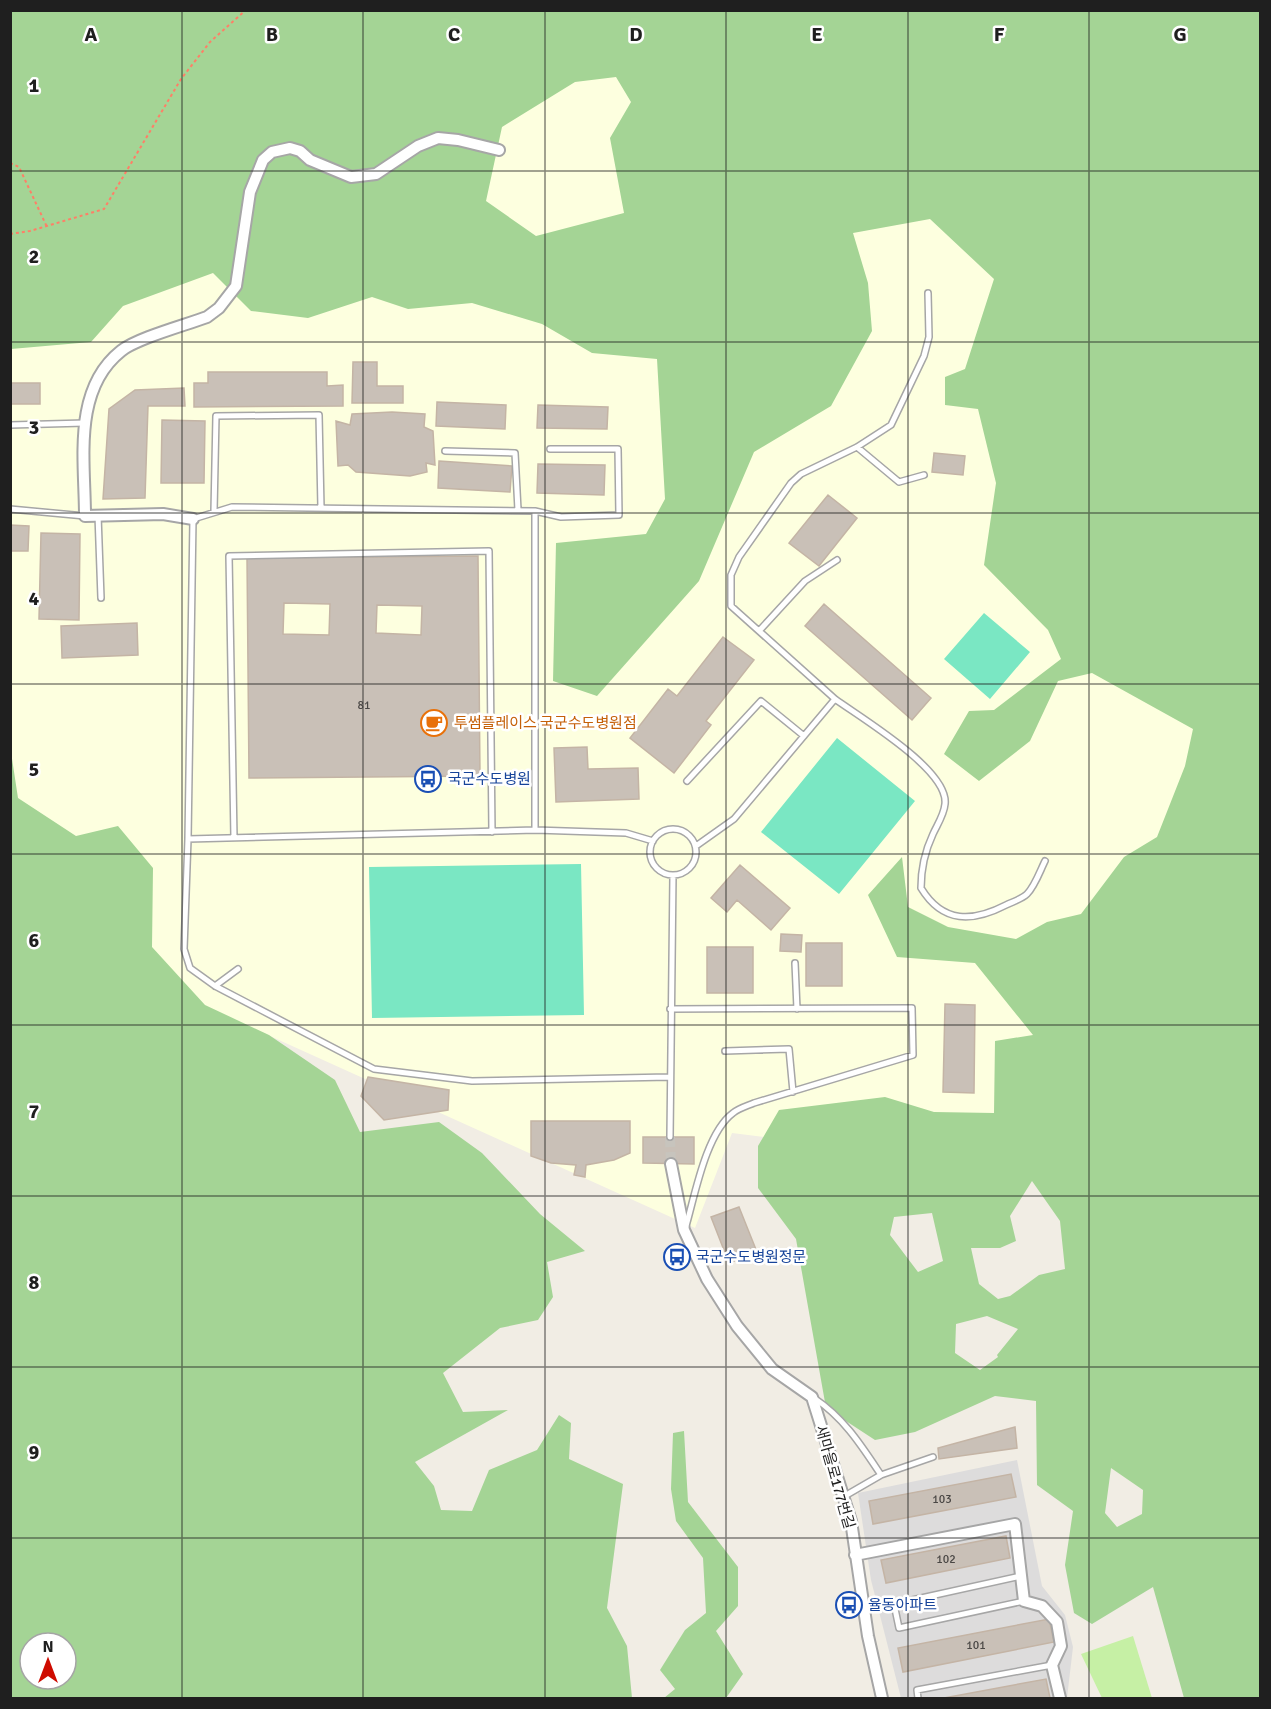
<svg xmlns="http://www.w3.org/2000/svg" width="1271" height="1709" font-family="Signika,'Noto Sans KR',sans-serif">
	<rect width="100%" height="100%" fill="#f1ede4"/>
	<path fill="#dddcdc" d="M1017,1460L1042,1586L1065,1615L1073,1647L1067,1698H901L871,1580L858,1493Z"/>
	<path fill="#fdffdf" d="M1260,11V1137L821,1144L732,1133L695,1228L250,1027L214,1015L11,852V283L194,107Z"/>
	<path fill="#c6f0a5" d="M1133,1636L1152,1698H1102L1081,1654Z"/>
	<path fill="#a4d495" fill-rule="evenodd" d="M11,11H1260V1698H1184L1153,1587L1092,1624L1074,1613L1065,1565L1073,1511L1037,1485L1036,1401L995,1396L915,1432L875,1440L826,1408L796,1239L758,1188V1146L779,1110L885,1097L934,1112L994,1113L995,1041L1033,1035L975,963L897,957L868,895L902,857L908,907L948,927L1016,939L1047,922L1081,914L1124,857L1157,837L1185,766L1193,729L1092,673L1058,681L1030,741L979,781L944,754L969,711L994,710L1061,659L1048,630L984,565L996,483L978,409L945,405V377L965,369L994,279L930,219L853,233L868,283L872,331L831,406L754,452L699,581L597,696L553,681L556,543L646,534L665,499L657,359L592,353L542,324L472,303L408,309L372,297L308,318L251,311L213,273L123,306L91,342L11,349ZM616,77L631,102L610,138L624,213L536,236L486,201L502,127L575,82ZM1032,1181L1060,1221L1065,1269L1039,1275L1010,1296L998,1299L979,1284L971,1248H1000L1016,1241L1010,1216ZM932,1213L943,1261L918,1272L890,1235L894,1217ZM987,1316L1018,1329L997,1355L998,1357L980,1370L955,1353L956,1324ZM1111,1468L1143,1490L1142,1514L1117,1527L1105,1513Z
		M11,752L18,798L76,836L118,826L153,868L152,947L205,1005L269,1035L335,1080L360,1132L439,1122L482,1153L540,1214L585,1251L547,1262L553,1297L538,1320L500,1328L443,1373L463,1412L508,1410L415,1462L434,1486L441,1510L472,1511L489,1470L537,1450L559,1415L571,1423L569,1459L623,1484L607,1608L627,1646L632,1698H11ZM30,1643H66V1679H30Z
		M684,1431L688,1502L738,1567V1606L716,1631L743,1674L726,1698H664L675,1689L660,1670L685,1630L706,1613L703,1558L676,1521L671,1489L673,1433Z"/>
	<path fill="#7ae7c3" d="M984,613L1030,652L990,699L944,659Z
		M837,738L915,801L839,894L761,832Z
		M581,864L584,1015L372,1018L369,867Z"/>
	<path fill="#c9c0b7" stroke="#c4b4a5" stroke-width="1.5" fill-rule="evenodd" d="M353,362H377V386H403V403H352Z
		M208,372H327V386L343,385V406L194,407V383H208Z
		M10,383H40V404H10Z
		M184,388L185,406H148L145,498L103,499L109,409L135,390Z
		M437,402L506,405L505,429L436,426Z
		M538,405L608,407L607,429L537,428Z
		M392,412L425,414L424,427L433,431L435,465L426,463L427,472L410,476L356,472L348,465L338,466L336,421L350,425L352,414Z
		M162,420L205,421L204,483H161Z
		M934,453L965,456L963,475L932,472Z
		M439,461L512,466L510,492L438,488Z
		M538,464L605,465L604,495L537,493Z
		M828,495L857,518L819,566L789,543Z
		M10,525L29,526L28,551H10Z
		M41,533L80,534L79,620L39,619Z
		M478,556L480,776L249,778L247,558ZM284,603L330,604L329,635L283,634ZM377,605L422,606L421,635L376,633Z
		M824,604L931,698L912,720L805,626Z
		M137,623L138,655L62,658L61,626Z
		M723,637L754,660L706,721L711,725L674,773L630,738L668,689L677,696Z
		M587,747L588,769L638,768L639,799L556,802L554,748Z
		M740,865L790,908L771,930L737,900L727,912L711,898Z
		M781,934L802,935L801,952L780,951Z
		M806,943H842V986H806Z
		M707,947H753V993H707Z
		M945,1004L975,1005L974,1093L943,1092Z
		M368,1077L449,1090L448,1110L384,1120L361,1096Z
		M531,1121H630V1153L614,1160L586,1165L585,1177L574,1175L576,1165L551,1163L531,1156Z
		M643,1137H694V1164L643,1163Z
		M739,1207L757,1252L729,1263L711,1217Z
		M1015,1427L1017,1448L939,1459L938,1448Z
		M1011,1474L1016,1497L873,1524L869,1501Z
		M1006,1536L1010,1558L886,1583L881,1560Z
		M1049,1619L1054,1642L903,1672L898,1648Z
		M1046,1679L1050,1698H944Z"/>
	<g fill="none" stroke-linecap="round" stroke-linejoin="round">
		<path stroke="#c7c4bd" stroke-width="10" stroke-dasharray="10 5" stroke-linecap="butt" d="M670,1137L671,1164"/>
		<defs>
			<path id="service" d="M10,425L85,423
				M857,447L899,482L924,475
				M445,451L515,453L518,510
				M10,509L85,516
				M535,511L561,517L619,515L618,449H550
				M214,512L216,416L319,415L321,508
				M98,515L101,598
				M759,631L805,581L837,560
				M835,699C861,718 949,770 945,804C944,815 937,825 933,834C925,851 921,869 921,888C943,924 973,922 1006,905C1012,902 1022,899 1027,894C1035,886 1040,871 1045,861
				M687,781L761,701L804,736
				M650 852a23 23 0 1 1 46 0a23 23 0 1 1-46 0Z
				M535,830L188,839L193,519L232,507L535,511V830L626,833L653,841
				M234,838L229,556L489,551L492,832
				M188,839L184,949L190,968L215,986L374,1069L472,1081L669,1077
				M696,846L734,819L835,699L731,606V575L739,557L791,483L801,474L857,447L891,425L924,356L929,337L928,293
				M795,963L797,1009
				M215,986L238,969
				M670,1009L912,1008L913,1055L754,1103C747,1106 739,1108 733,1113C706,1133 695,1195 686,1226
				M725,1051L789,1049L793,1092
				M670,1137L673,875
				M814,1398C844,1418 861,1445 881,1475
				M843,1497L881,1475L933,1457
				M1021,1576L894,1604L899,1628L1024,1601
				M918,1698L917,1690L1052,1665"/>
			<path id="minor" d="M193,519L163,514L85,516C85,461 72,390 121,351C137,338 186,325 207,317L219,308L236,286L250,192L263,160L272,152L290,148L300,151L310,160L351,177L376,174L418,146L438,138L458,140L499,150
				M671,1164L684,1230L707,1279L737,1326L772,1369L812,1397L851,1521L868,1636L882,1698
				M855,1555L1015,1524L1024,1601L1042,1606L1057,1622L1061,1646L1052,1665L1060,1698"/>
		</defs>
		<use href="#service" stroke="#a6a6a6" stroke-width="8"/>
		<use href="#minor" stroke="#a6a6a6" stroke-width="14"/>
		<path stroke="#ff7f67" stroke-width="2" stroke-dasharray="3 3" stroke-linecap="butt" d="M10,163L19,167L47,227
			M10,234L30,231L104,209L181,79L210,42L246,10"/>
		<use href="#service" stroke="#fff" stroke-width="5"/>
		<use href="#minor" stroke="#fff" stroke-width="10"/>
	</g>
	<path fill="none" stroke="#1f1f1f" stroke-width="1.5" stroke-opacity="0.55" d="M182,10V1698M363,10V1698M545,10V1698M726,10V1698M908,10V1698M1089,10V1698M10,171H1260M10,342H1260M10,513H1260M10,684H1260M10,854H1260M10,1025H1260M10,1196H1260M10,1367H1260M10,1538H1260"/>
	<defs>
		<symbol id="cafe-ring" viewBox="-11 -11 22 22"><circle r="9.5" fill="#fff" stroke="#e8710a" stroke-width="1.5"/><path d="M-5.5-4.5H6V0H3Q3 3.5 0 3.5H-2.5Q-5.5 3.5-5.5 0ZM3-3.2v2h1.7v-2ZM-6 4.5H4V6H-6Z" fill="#e8710a"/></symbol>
		<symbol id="bus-ring" viewBox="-11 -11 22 22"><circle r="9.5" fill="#fff" stroke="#1a4fb4" stroke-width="1.5"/><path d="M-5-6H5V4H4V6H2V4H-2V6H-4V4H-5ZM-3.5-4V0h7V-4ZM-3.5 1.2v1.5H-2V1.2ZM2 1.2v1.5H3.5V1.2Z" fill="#1a4fb4"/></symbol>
	</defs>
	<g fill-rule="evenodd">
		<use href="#cafe-ring" x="419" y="708" width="30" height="30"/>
		<use href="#bus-ring" x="413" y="764" width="30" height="30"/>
		<use href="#bus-ring" x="662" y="1242" width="30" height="30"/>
		<use href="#bus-ring" x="834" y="1590" width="30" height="30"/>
	</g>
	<g text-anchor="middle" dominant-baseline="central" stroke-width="5" stroke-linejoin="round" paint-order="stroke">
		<g font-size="12" fill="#4a4745">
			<text x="364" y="705">81</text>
			<text x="942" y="1499">103</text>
			<text x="946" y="1559">102</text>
			<text x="976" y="1645">101</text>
		</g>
		<g font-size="15" fill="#c56008" stroke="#fff" text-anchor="start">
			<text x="454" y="723">투썸플레이스 국군수도병원점</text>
		</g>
		<g font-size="15" fill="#164399" stroke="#fff" text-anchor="start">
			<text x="448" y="779">국군수도병원</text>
			<text x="696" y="1257">국군수도병원정문</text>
			<text x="868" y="1605">율동아파트</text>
		</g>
		<g font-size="15" fill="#1f1f1f" stroke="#fff">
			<text transform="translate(835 1477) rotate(74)">새마을로177번길</text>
		</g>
	</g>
	<g font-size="20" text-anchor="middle" font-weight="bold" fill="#1f1f1f" stroke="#fff" stroke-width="5" stroke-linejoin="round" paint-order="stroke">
		<text x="91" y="41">A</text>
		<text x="272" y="41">B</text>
		<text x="454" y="41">C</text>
		<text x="636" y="41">D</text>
		<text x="817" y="41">E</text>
		<text x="999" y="41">F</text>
		<text x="1180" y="41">G</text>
		<text x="34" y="92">1</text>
		<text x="34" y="263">2</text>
		<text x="34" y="434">3</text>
		<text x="34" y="605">4</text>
		<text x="34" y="776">5</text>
		<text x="34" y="947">6</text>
		<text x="34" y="1118">7</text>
		<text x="34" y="1289">8</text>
		<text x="34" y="1459">9</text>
	</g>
	<rect width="1271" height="1709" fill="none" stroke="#1f1f1f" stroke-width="24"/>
	<g transform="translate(48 1661)"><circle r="28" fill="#ffffff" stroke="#a5a5a5" stroke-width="1.5"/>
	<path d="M0-4.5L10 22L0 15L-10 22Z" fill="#ce0b00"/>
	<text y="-9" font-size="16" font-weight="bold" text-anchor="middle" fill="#1f1f1f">N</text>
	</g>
</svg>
